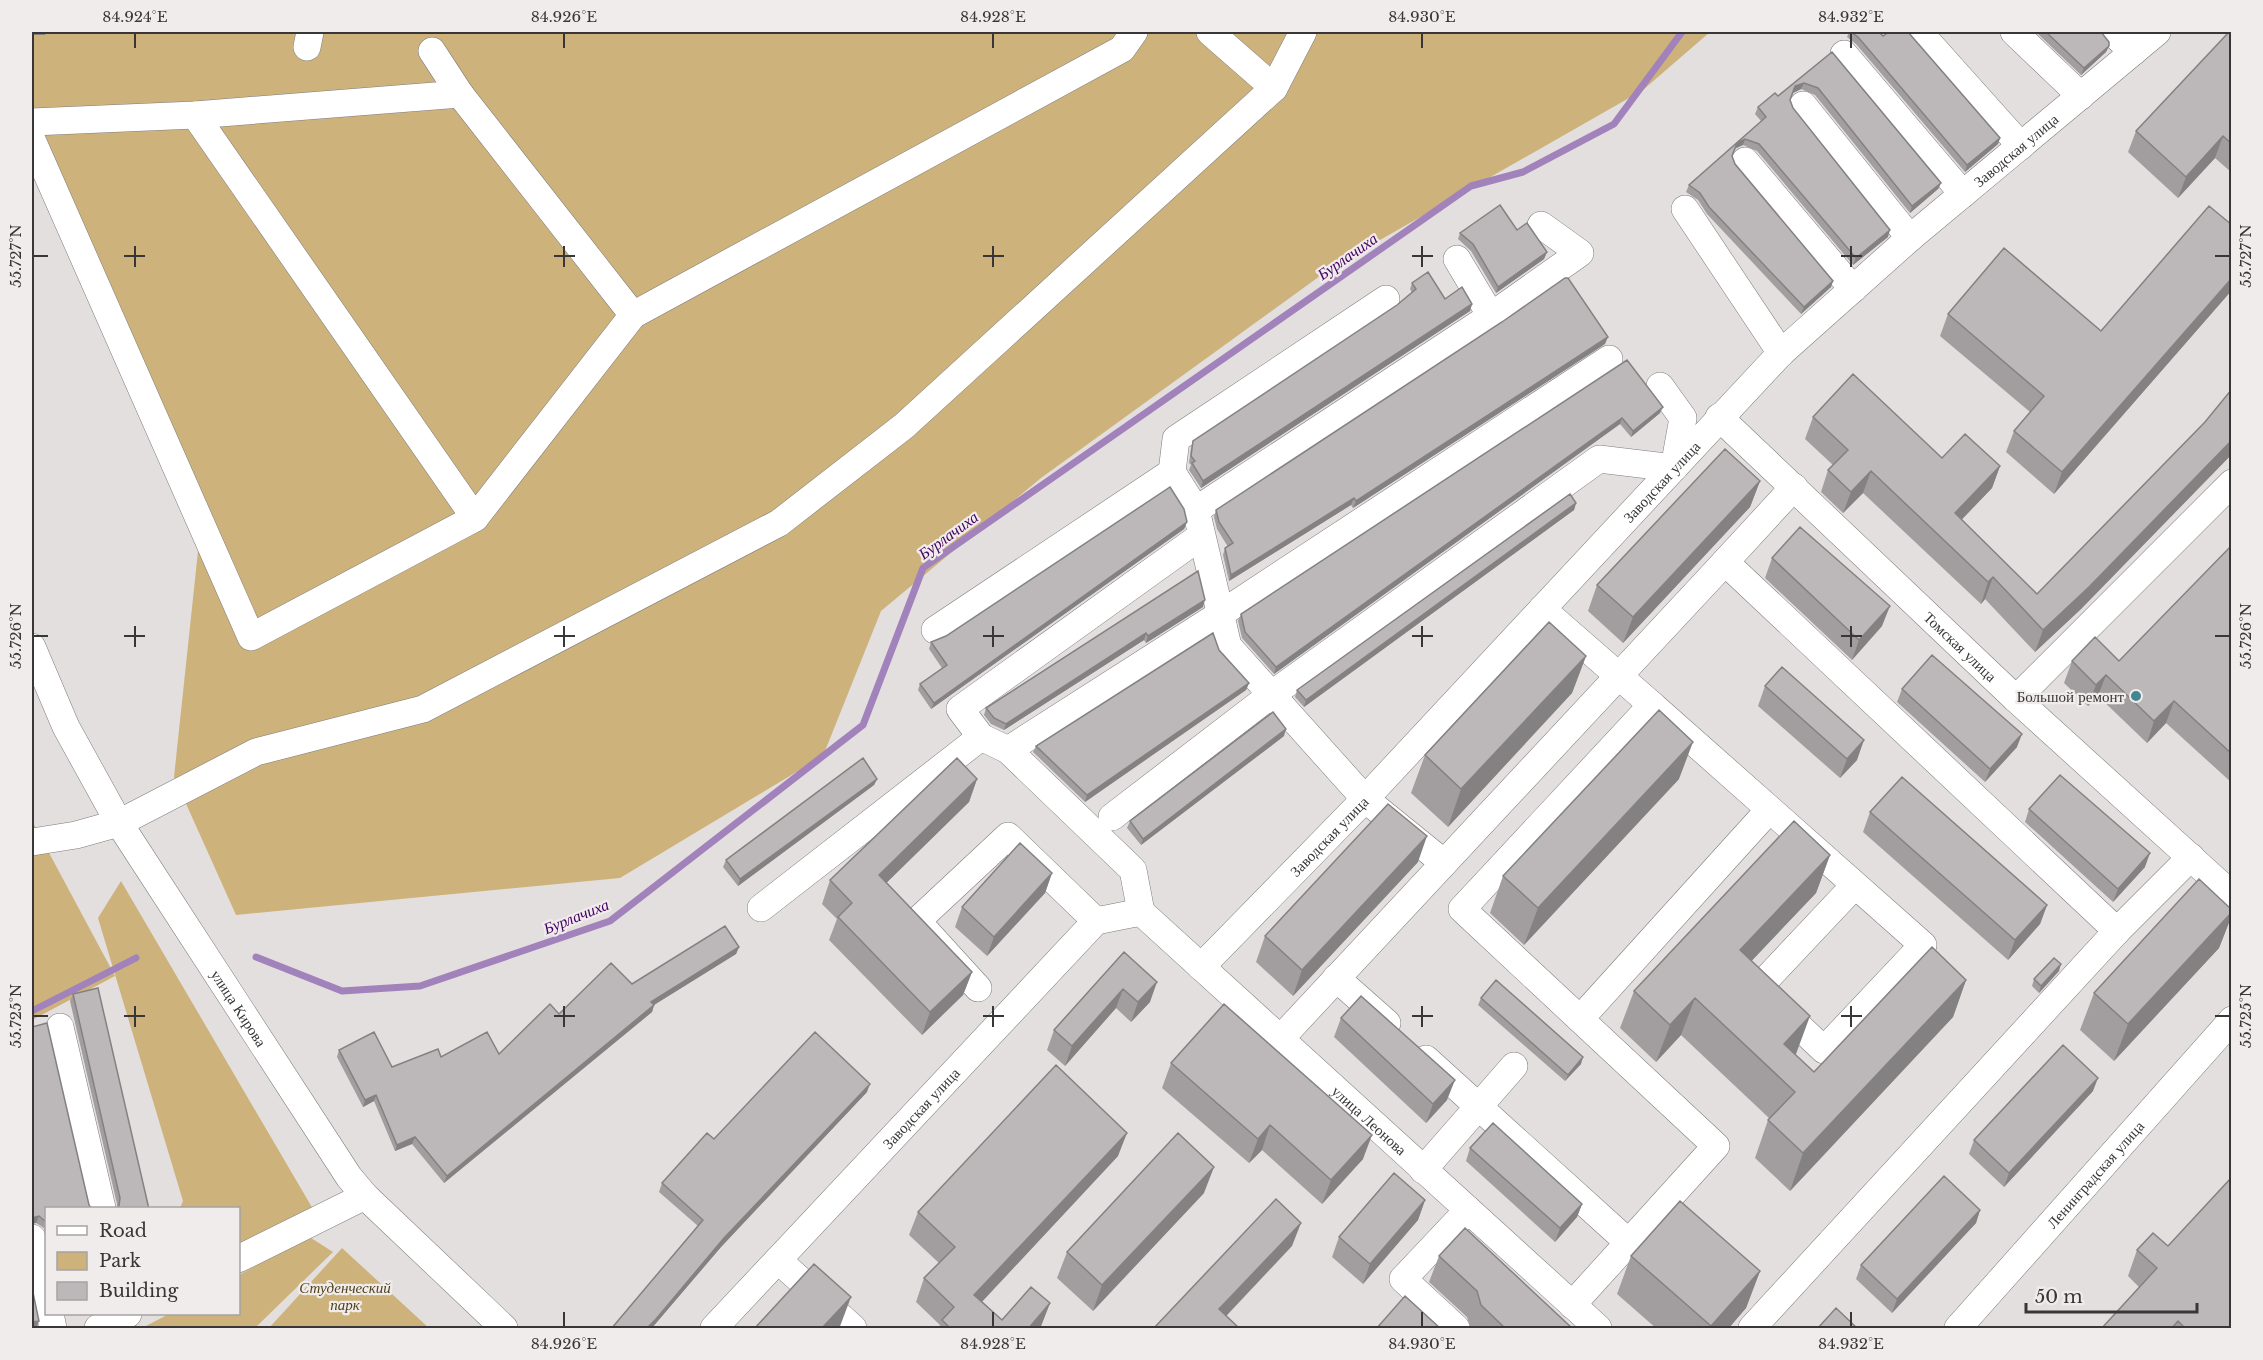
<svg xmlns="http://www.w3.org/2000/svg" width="2263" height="1360" font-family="'Libre Baskerville',serif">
	<rect width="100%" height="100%" fill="#e4dfdf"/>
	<path fill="#cdb37b" d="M32,32H1710L1643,90L1331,268L1041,478L881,611L823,756L620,878L236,915L174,777L201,523L32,141Z
		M32,821L115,976L32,1020Z
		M121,881L313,1209L239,1245L238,1208H180L183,1201L98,918Z
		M308,1236L333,1252L255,1328H142L169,1314H238L239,1275Z
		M342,1248L429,1328H269Z"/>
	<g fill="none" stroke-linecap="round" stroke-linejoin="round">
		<path stroke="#a282bb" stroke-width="7" d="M256,957L342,991L420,986L610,921L863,725L923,568L1471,186L1523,172L1614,124L1682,32
			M32,1011L136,958"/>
		<defs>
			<g id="minor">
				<path d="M1210,32L1274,88"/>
				<path d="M1919,32L2021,146"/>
				<path d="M2014,32L2081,96"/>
				<path d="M2112,32L2133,52"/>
				<path d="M307,47L310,32"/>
				<path d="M432,51L460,94L633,315"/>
				<path d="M1844,54L1963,194"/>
				<path d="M1803,105L1910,238"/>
				<path d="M195,115L475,518"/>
				<path d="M32,122L195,115L460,94"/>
				<path d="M32,140L251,637L475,518L633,315L1122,49L1134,32"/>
				<path d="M1745,161L1853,289"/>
				<path d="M1685,209L1781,353"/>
				<path d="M1457,259L1491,316"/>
				<path d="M1386,299L1176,439L1172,472L1196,510L1228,646L1365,799L1444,863"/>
				<path id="s1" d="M1719,417L2016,699L2232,895"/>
				<path d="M1794,487L1725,562L2117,931L2191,857"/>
				<path d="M1196,510L1491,316L1580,253L1541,225"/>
				<path d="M1542,609L1652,705"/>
				<path d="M935,630L1172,472"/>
				<path id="s2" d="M32,647L66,727L119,823L349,1177L365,1196L504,1328"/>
				<path d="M2016,699L2232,483"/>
				<path d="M1008,750L1222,613L1609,359"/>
				<path d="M1112,817L1271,695L1599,459L1674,468L1683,418L1660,386"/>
				<path d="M32,842L76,835L119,823L256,752L423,709L779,523L904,426L1274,88L1303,32"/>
				<path d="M761,908L981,737"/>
				<path id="s3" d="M1141,912L1598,1328"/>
				<path d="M1141,912L1133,870L1008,750L981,737L960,709L1201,536"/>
				<path id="s4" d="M1201,967L1365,799L1781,353L1910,238L2157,32"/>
				<path d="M1336,978L1387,1023"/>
				<path d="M978,988L917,921L1008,836L1096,921"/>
				<path d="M1580,1019L1769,810"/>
				<path d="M60,1027L102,1208"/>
				<path d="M1280,1039L1725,562"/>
				<path d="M1426,1059L1628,1242"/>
				<path d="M1423,1170L1514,1066"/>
				<path d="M32,1238L46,1300"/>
				<path d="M238,1259L365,1196"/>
				<path d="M778,1260L853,1328"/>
				<path d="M1572,1305L1716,1146L1462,909L1652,705L1923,945L1824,1050L1758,988L1855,885"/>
				<path d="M50,1314L53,1328"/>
				<path d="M98,1328L128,1314"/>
				<path id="s5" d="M714,1328L1096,921L1141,912"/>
				<path d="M1456,1328L1403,1279L1468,1210"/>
				<path d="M1752,1328L2117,931"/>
				<path id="s6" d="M1958,1328L2232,1020"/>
			</g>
		</defs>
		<use href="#minor" stroke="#7f7b7b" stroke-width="28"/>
		<use href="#minor" stroke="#fff" stroke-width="27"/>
	</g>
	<path fill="#a29ea0" d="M1849,32H1879L1883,36L2000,138L1998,144L1965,172L1856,44L1847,37Z
		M2036,32H2101L2109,46L2106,52L2081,75Z
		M2232,32V173L2215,158L2178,198L2128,152L2136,131Z
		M1832,52L1941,183L1938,189L1910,213L1815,95L1801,89L1793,93L1790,100L1793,108L1888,237L1853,265L1757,151L1743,145L1734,149L1732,156L1735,164L1833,281L1831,287L1801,314L1707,214L1698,200L1686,192L1689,185L1761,121L1755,114L1758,107L1778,96Z
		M2232,225V290L2054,494L2006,452L2014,431L2030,412L1940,336L1948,314L2101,331Z
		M1517,230L1547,252L1544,259L1496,293L1471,251L1458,239L1460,233Z
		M1412,283L1445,299L1472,304L1470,311L1201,488L1189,470L1191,465L1189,463L1191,448L1193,441L1397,305L1412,293L1410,289Z
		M1605,344L1353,508L1351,505L1229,581L1223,555L1225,548L1228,547L1217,529L1214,517L1216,510Z
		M1627,360L1660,413L1631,437L1620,424L1274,674L1242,638L1238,621L1241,614Z
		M2232,384V454L2081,609L2035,652L1985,599L1981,604L1863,493L1843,513L1821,492L1828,470L1833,465L1805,439L1813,417L1942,458L2000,466L1992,488L1961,520L2037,594L2205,422L2229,392Z
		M1760,481L1750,507L1623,643L1588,611L1597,585Z
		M1576,503L1574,510L1304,707L1295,697L1297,690Z
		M1187,522L1184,529L931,709L918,690L920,684L942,668L929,649L931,642L946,636Z
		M2232,545V783L2166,723L2147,743L2098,696L2088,706L2064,683L2072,661H2119Z
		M1772,558L1882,626L1852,660L1765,578Z
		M1203,607L1146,643L1144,640L1004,730L991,724L984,715L986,708Z
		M1219,650L1249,683L1246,690L1085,802L1033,752L1036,746Z
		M1586,656L1572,693L1448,827L1411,793L1425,755Z
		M1765,686L1857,760L1840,778L1758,706Z
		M1902,689L2017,747L1985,782L1897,702Z
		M1284,736L1141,845L1127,828L1130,821Z
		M877,779L874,785L738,886L723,867L726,860Z
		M977,779L969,802L886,883L972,972L963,995L922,1035L829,940L837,919L822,904L830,880Z
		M1679,779L1524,945L1490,913L1503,876Z
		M2029,809L2145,867L2113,902L2025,822Z
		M1870,812L2047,905L2040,924L2008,960L1863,832Z
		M1830,855L1816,893L1751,961L1796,1054V1055L1814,1072L1966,980L1953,1017L1790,1191L1755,1158L1768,1120L1770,1119L1681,1035L1656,1062L1620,1028L1634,991Z
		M1418,862L1293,996L1256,962L1265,936Z
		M1052,873L1045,893L987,956L955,927L962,907Z
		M2232,910V915L2219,948L2114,1061L2080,1030L2094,993Z
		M739,947L736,954L654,1005L652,1012L444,1183L412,1144L395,1151L374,1101L363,1107L337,1057L339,1050L392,1067L441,1057L499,1054L559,1014L632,984Z
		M1124,952L1150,1002L1131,1022L1116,1008L1065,1066L1047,1050L1054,1030Z
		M2059,971L2039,993L2032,986L2034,979Z
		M73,994L149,1209H117V1204L70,1001Z
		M1481,998L1581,1064L1565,1081L1478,1005Z
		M1341,1018L1447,1100L1426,1123L1334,1037Z
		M32,1027L46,1209V1238L44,1228L36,1223Z
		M1171,1063L1363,1159L1322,1204L1262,1150L1249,1163L1162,1088Z
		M2093,1091L2004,1187L1969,1154L1974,1140Z
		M867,1092L721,1247L651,1329H611L698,1226L659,1192L662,1183L714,1139Z
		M1470,1148L1582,1204L1577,1217L1555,1242L1466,1161Z
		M1118,1156L982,1301L1002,1320L1050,1303L1041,1326L1039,1329H939L940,1325L916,1302L924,1278L939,1263L909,1235L918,1212Z
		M1204,1193L1093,1311L1057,1278L1067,1252Z
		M1425,1200L1418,1220L1363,1284L1332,1257L1339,1237Z
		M1980,1210L1976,1223L1892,1313L1856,1279L1861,1265Z
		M2168,1246L2232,1329H2101L2139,1287L2128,1276L2137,1250Z
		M1439,1256L1573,1329H1471L1467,1317L1429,1282Z
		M1631,1256L1760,1271L1746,1308L1728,1329H1657L1617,1294Z"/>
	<path fill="#848182" d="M32,32H46L45,35H32Z
		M2109,46L2106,52L2081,75L2084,68Z
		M1804,83L1801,89L1793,93L1795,86Z
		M2223,136L2215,158L2178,198L2186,177Z
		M2000,138L1998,144L1965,172L1967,165Z
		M1745,139L1743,145L1734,149L1737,143Z
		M1941,183L1938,189L1910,213L1912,206Z
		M1890,230L1888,237L1853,265L1856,258Z
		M1547,252L1544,259L1496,293L1498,287Z
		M2232,278V290L2054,494L2062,472Z
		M1833,281L1831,287L1801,314L1804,307Z
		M1472,304L1470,311L1201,488L1203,481Z
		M1608,337L1605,344L1353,508L1356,501Z
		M1663,407L1660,413L1631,437L1633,431Z
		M1622,418L1620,424L1274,674L1276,667Z
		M2232,440V454L2081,609L2035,652L2043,630Z
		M2000,466L1992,488L1947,535L1955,513Z
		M1871,471L1863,493L1843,513L1851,492Z
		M1760,481L1750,507L1623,643L1633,617Z
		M1354,498L1351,505L1229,581L1231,575Z
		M1576,503L1574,510L1304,707L1306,700Z
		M1187,522L1184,529L931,709L934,703Z
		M1993,577L1985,599L1981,604L1988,582Z
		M1205,600L1203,607L1146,643L1148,636Z
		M1890,606L1882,626L1852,660L1859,640Z
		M1146,633L1144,640L1004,730L1006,724Z
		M1586,656L1572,693L1448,827L1461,789Z
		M2106,675L2098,696L2088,706L2096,685Z
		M1249,683L1246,690L1085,802L1087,795Z
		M2174,701L2166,723L2147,743L2154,721Z
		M1286,729L1284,736L1141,845L1143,839Z
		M2022,734L2017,747L1985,782L1990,769Z
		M1864,740L1857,760L1840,778L1847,759Z
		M1693,742L1679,779L1524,945L1538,908Z
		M877,779L874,785L738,886L740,879Z
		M977,779L969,802L870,899L879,875Z
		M1427,836L1418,862L1293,996L1302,970Z
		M2150,853L2145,867L2113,902L2118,889Z
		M1830,855L1816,893L1726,988L1740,950Z
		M1052,873L1045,893L987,956L994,937Z
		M2047,905L2040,924L2008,960L2015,940Z
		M2232,912V915L2219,948L2114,1061L2128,1024Z
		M739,947L736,954L649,1008L651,1002Z
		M2061,964L2059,971L2039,993L2041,986Z
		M972,972L963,995L922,1035L930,1012Z
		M1966,980L1953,1017L1790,1191L1803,1153Z
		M1157,982L1150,1002L1131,1022L1138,1002Z
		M1123,989L1116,1008L1065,1066L1072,1046Z
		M1695,998L1681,1035L1656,1062L1670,1025Z
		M654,1005L652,1012L444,1183L447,1176Z
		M1810,1016L1796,1054L1777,1075L1784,1044Z
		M1583,1057L1581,1064L1565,1081L1568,1075Z
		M2098,1078L2093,1091L2004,1187L2009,1173Z
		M1455,1080L1447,1100L1426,1123L1433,1104Z
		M870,1084L867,1092L721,1247L651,1329H646L724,1238Z
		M376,1095L374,1101L363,1107L365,1100Z
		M1270,1125L1262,1150L1249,1163L1258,1139Z
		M1127,1133L1118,1156L966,1319L974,1295Z
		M1372,1135L1363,1159L1322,1204L1331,1180Z
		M415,1137L412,1144L395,1151L397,1145Z
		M1214,1167L1204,1193L1093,1311L1102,1285Z
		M1425,1200L1418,1220L1363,1284L1370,1264Z
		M1582,1204L1577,1217L1555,1242L1560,1228Z
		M1980,1210L1976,1223L1892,1313L1897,1299Z
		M39,1216L36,1223L32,1224V1218Z
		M1301,1223L1292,1246L1214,1329L1219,1309Z
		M1760,1271L1746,1308L1728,1329H1710L1711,1326Z
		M851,1297L839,1329H821Z
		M1050,1303L1041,1326L1039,1329H1028Z
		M39,1321L37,1327L32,1329V1322Z"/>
	<path fill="#bcb8ba" stroke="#848182" stroke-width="1.5" d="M1851,32H1879L1883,36L1889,32H1908L2000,138L1967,165L1858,37Z
		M2046,32H2101L2109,42V46L2084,68Z
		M2229,32H2232V144L2223,136L2186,177L2136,131Z
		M1832,52L1941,183L1912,206L1818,88L1804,83L1795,86L1790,100L1793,108L1890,230L1856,258L1759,144L1745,139L1737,143L1732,156L1735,164L1833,281L1804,307L1709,207L1700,193L1689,185L1766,117L1758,107L1775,93L1778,96Z
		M1500,205L1517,230L1527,223L1547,252L1498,287L1473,244L1460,233Z
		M2209,206L2232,225V278L2062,472L2014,431L2044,396L1948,314L2004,248L2101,331Z
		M1428,272L1445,299L1462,287L1472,304L1203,481L1192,463L1195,461L1191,456L1193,441L1397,305L1416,289L1412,283Z
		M1565,278H1568L1608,337L1356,501L1354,498L1231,575L1225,548L1233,543L1219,522L1216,510L1502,322Z
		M1627,360L1663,407L1633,431L1622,418L1276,667L1245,632L1241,614Z
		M1853,374L1942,458L1965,434L2000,466L1955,513L2037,594L2205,422L2232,389V440L2089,587L2043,630L1993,577L1988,582L1871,471L1851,492L1828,470L1848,450L1813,417Z
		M1725,449L1760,481L1633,617L1597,585Z
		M1170,487L1184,509L1187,522L934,703L920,684L947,665L931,642L946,636Z
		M1570,494L1576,503L1306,700L1297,690Z
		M1800,527L1890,606L1859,640L1772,558Z
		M2232,545V754L2174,701L2154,721L2106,675L2096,685L2072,661L2095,637L2119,661Z
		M1198,571L1205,600L1148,636L1146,633L1006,724L994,718L986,708Z
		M1549,622L1586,656L1461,789L1425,755Z
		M1213,633L1219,650L1249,683L1087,795L1036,746Z
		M1932,655L2022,734L1990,769L1902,689Z
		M1782,667L1864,740L1847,759L1765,686Z
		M1659,710L1693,742L1538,908L1503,876Z
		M1273,712L1286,729L1143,839L1130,821Z
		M863,758L877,779L740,879L726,860Z
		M957,758L977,779L879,875L972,972L930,1012L838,917L852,903L830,880Z
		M2060,775L2150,853L2118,889L2029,809Z
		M1902,777L2047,905L2015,940L1870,812Z
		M1388,804L1427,836L1302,970L1265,936Z
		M1794,821L1830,855L1740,950L1810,1016L1784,1044L1814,1072L1932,947L1966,980L1803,1153L1768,1120L1795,1092L1695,998L1670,1025L1634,991Z
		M1020,843L1052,873L994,937L962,907Z
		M2199,879L2232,910V912L2128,1024L2094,993Z
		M725,926L739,947L651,1002L654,1005L447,1176L415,1137L397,1145L376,1095L365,1100L339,1050L374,1032L392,1067L438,1049L441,1057L487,1032L499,1054L550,1004L559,1014L611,963L632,984Z
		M1124,952L1157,982L1138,1002L1123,989L1072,1046L1054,1030Z
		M2054,958L2061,964L2041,986L2034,979Z
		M1496,980L1583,1057L1568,1075L1481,998Z
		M98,988L149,1209H117L119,1206L120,1198L73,994Z
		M1361,996L1455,1080L1433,1104L1341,1018Z
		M1224,1004L1372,1135L1331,1180L1270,1125L1258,1139L1171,1063Z
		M47,1023L89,1205L92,1209H46V1222L39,1216L32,1218V1027Z
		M815,1032L870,1084L724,1238L656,1319L646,1329H611L703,1220L662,1183L707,1133L714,1139Z
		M2063,1045L2098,1078L2009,1173L1974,1140Z
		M1056,1065L1127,1133L974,1295L1002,1320L1031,1287L1050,1303L1028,1329H951L942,1320L954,1307L924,1278L955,1247L918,1212Z
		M1493,1123L1582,1204L1560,1228L1470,1148Z
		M1178,1133L1214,1167L1102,1285L1067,1252Z
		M1394,1173L1425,1200L1370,1264L1339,1237Z
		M1944,1176L1980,1210L1897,1299L1861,1265Z
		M2232,1177V1261L2231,1262L2232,1263V1329H2186L2178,1321L2171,1329H2101L2157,1268L2137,1250L2153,1233L2168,1246Z
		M1276,1199L1301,1223L1219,1309L1240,1329H1153Z
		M1680,1201L1760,1271L1711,1326L1631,1256Z
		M1465,1228L1573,1329H1506L1481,1305L1477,1291L1439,1256Z
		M814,1264L851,1297L821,1329H754Z
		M32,1288L39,1321L32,1322Z
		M1405,1296L1441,1329H1376Z
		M1836,1308L1858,1329H1817Z"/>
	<path fill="none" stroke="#383636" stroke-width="2" d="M135,33V48M564,33V48M993,33V48M1422,33V48M1851,33V48M135,246V267M564,246V267M993,246V267M1422,246V267M1851,246V267M33,256H48M124,256H145M554,256H575M983,256H1004M1412,256H1433M1841,256H1862M2215,256H2230M135,626V647M564,626V647M993,626V647M1422,626V647M1851,626V647M33,636H48M124,636H145M554,636H575M983,636H1004M1412,636H1433M1841,636H1862M2215,636H2230M135,1006V1027M564,1006V1027M993,1006V1027M1422,1006V1027M1851,1006V1027M33,1016H48M124,1016H145M554,1016H575M983,1016H1004M1412,1016H1433M1841,1016H1862M2215,1016H2230M564,1312V1327M993,1312V1327M1422,1312V1327M1851,1312V1327"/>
	<circle fill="#418791" stroke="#f1ecec" stroke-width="2" cx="2136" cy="696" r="6"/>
	<g text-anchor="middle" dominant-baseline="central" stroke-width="4.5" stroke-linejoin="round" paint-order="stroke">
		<g font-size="15" fill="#383636" stroke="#f1ecec">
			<text stroke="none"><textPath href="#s4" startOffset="1155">Заводская улица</textPath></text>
			<text stroke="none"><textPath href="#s4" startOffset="669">Заводская улица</textPath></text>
			<text stroke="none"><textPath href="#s1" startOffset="333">Томская улица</textPath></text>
			<text stroke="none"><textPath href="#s4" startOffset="183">Заводская улица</textPath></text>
			<text stroke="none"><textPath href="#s2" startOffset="417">улица Кирова</textPath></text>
			<text stroke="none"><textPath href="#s5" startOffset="302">Заводская улица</textPath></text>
			<text stroke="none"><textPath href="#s3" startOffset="309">улица Леонова</textPath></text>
			<text stroke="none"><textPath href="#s6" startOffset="206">Ленинградская улица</textPath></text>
		</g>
		<g font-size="15" fill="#383636" stroke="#f1ecec" text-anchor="end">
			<text x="2124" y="696">Большой ремонт</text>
		</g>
		<g font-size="15" font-style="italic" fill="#514018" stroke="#f1ecec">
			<text x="345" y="1287">Студенческий<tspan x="345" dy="17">парк</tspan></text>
		</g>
		<g font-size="16" font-style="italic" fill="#440065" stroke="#f1ecec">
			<text transform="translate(1347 256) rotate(-35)">Бурлачиха</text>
			<text transform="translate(948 535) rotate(-36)">Бурлачиха</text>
			<text transform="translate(576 916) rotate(-22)">Бурлачиха</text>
		</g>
	</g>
	<rect width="2263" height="1360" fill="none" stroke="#f1ecec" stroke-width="66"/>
	<rect x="45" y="1207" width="195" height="108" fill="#f1ecec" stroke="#a7a3a3" stroke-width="1.5"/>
	<rect x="57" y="1226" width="30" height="9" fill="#ffffff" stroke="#a7a3a3" stroke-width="1.5"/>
	<text x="99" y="1237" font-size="18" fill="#383636">Road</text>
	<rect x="57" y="1252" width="30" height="18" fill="#cdb37b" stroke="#a7a3a3" stroke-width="1.5"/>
	<text x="99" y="1267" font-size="18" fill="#383636">Park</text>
	<rect x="57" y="1282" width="30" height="18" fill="#bcb8ba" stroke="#a7a3a3" stroke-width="1.5"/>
	<text x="99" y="1297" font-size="18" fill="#383636">Building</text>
	<path d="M2026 1303v9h171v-9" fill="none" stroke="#383636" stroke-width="3"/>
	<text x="2035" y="1303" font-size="18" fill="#383636" stroke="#f1ecec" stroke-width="4.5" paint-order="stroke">50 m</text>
	<rect x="33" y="33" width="2197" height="1294" fill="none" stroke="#383636" stroke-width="2"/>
	<g font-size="15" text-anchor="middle" fill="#383636">
		<text x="135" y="22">84.924°E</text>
		<text x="564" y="22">84.926°E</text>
		<text x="993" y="22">84.928°E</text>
		<text x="1422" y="22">84.930°E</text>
		<text x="1851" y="22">84.932°E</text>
		<text transform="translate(16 256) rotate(-90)" y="5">55.727°N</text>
		<text transform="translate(2246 256) rotate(-90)" y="5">55.727°N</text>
		<text transform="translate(16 636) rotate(-90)" y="5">55.726°N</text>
		<text transform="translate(2246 636) rotate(-90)" y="5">55.726°N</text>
		<text transform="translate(16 1016) rotate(-90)" y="5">55.725°N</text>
		<text transform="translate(2246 1016) rotate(-90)" y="5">55.725°N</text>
		<text x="564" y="1349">84.926°E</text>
		<text x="993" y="1349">84.928°E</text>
		<text x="1422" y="1349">84.930°E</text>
		<text x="1851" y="1349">84.932°E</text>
	</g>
</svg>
